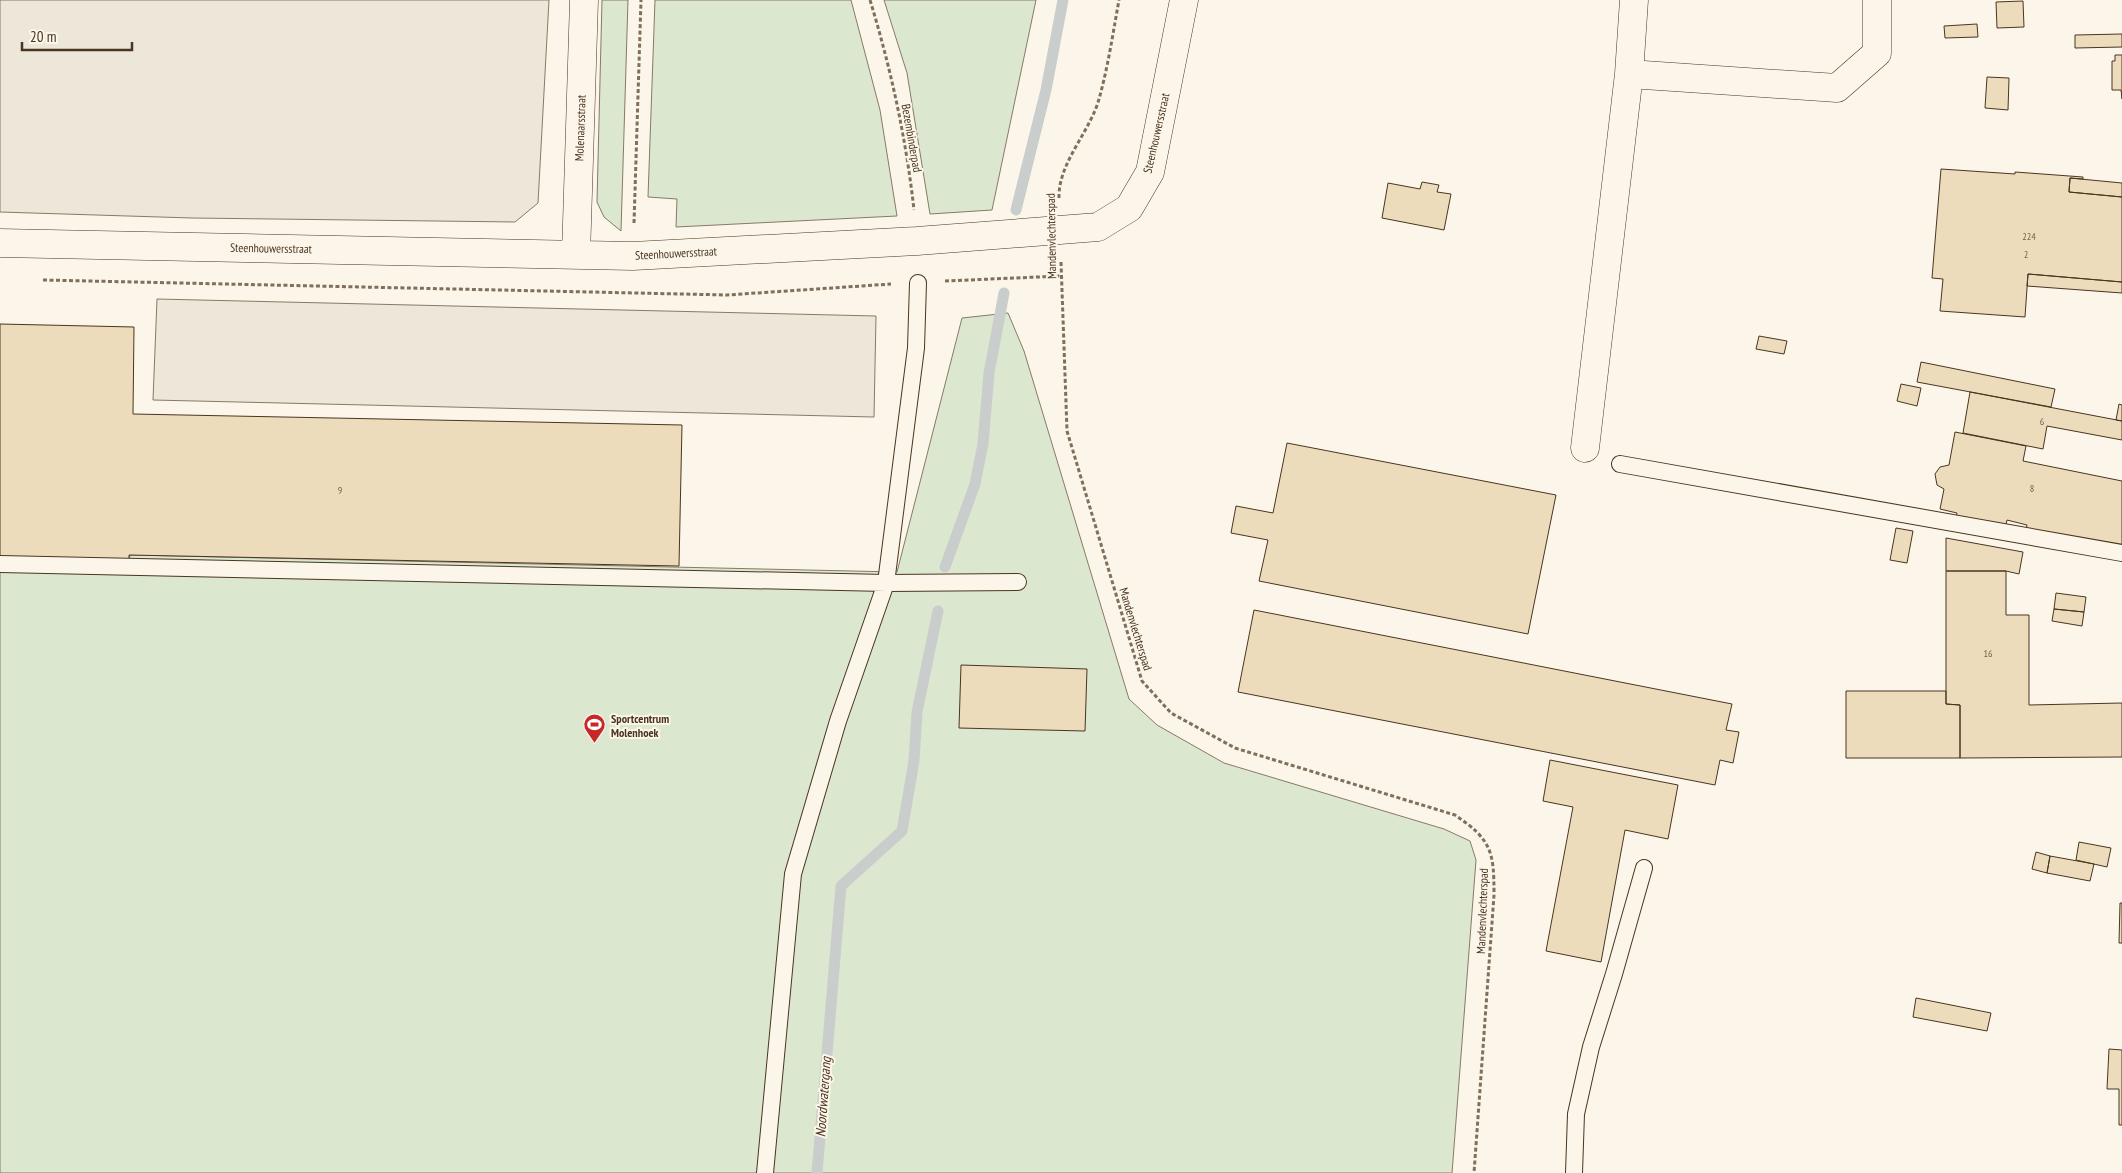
<svg xmlns="http://www.w3.org/2000/svg" width="2122" height="1173" font-family="'PT Sans Narrow',sans-serif">
	<rect width="100%" height="100%" fill="#fbf6e9"/>
	<path fill="#dce7d0" stroke="#887966" d="M602,0H628L621,231L604,217L597,202Z
		M655,0H851L880,110L897,216L676,227L677,199L648,197Z
		M884,0H1036L992,210L930,214L907,73Z
		M1008,313L1024,351L1129,699L1157,725L1224,763L1444,829L1470,841L1476,860L1452,1173H0V558L129,561L130,555L897,572L962,318Z"/>
	<path fill="#ede7d9" stroke="#887966" d="M0,0H549L538,203L515,222L192,218L0,212Z
		M157,299L876,316L874,417L153,400Z"/>
	<g fill="none" stroke-linecap="round" stroke-linejoin="round">
		<path stroke="#c9cecd" stroke-width="11" d="M1016,210L1046,90L1063,0
			M945,567L975,484L983,444L989,373L1004,293
			M817,1173L841,886L902,831L914,761L917,712L938,611"/>
	</g>
	<path fill="#ecdcbc" stroke="#4a3520" d="M2023,1L2024,27L1997,28L1996,2Z
		M1977,24L1978,37L1945,38L1944,26Z
		M2122,34V47L2075,48V35Z
		M2115,55H2122V99L2121,90H2112V61H2115Z
		M1987,77L2009,78L2008,110L1985,108Z
		M1941,169L2015,174V172L2083,177V179L2070,178L2069,192L2122,197V282L2028,274L2025,317L1940,311L1943,279L1932,278Z
		M2070,178L2122,183V197L2069,192Z
		M1422,182L1439,185L1437,192L1451,194L1444,230L1382,218L1388,183L1420,189Z
		M2028,274L2122,282V293L2027,286Z
		M0,324L134,327L133,414L682,425L679,566L129,555V561L0,558Z
		M1759,336L1787,341L1784,354L1756,349Z
		M1921,362L2055,389L2051,407L1917,382Z
		M1901,384L1921,388L1917,406L1897,401Z
		M1970,392L2122,421V440L2047,426L2043,449L1963,433Z
		M2119,404L2122,405V421L2116,420Z
		M1955,432L2026,446L2023,461L2122,481V546L2026,530L2027,525L2007,520L2005,529L1956,519L1957,513L1940,509L1944,489L1937,485L1935,474L1940,467L1949,465Z
		M1287,443L1556,495L1528,634L1259,581L1268,540L1231,533L1236,506L1273,513Z
		M1896,528L1913,531L1907,563L1890,560Z
		M1946,538L2023,552L2019,574L2006,571H1946Z
		M1946,571H2006V615H2029V705L2122,703V757L1960,758V705L1946,704Z
		M2056,593L2086,597L2084,612L2054,609Z
		M2054,609L2084,612L2082,626L2052,621Z
		M1254,610L1732,704L1726,730L1739,732L1733,763L1720,760L1715,785L1238,692Z
		M961,665L1087,669L1085,731L959,728Z
		M1846,691H1946V704L1960,705V758H1846Z
		M1550,760L1678,785L1668,839L1625,830L1601,962L1546,951L1573,807L1543,801Z
		M2079,842L2111,848L2107,867L2076,860Z
		M2036,852L2050,856L2047,873L2032,869Z
		M2050,856L2094,864L2090,881L2047,873Z
		M2120,903H2122V943H2119Z
		M1916,998L1991,1013L1987,1031L1913,1017Z
		M2109,1049L2122,1050V1125H2119V1089H2107Z"/>
	<g fill="none" stroke-linecap="round" stroke-linejoin="round">
		<defs>
			<path id="lane" d="M1620,464L2122,553
				M0,564L886,583L1018,582
				M765,1173L793,874L838,721L886,583L916,348L918,283
				M1574,1173L1576,1114L1591,1047L1614,974L1644,868"/>
			<path id="street" d="M1629,74L1634,0
				M0,243L633,256L917,241L1098,227L1129,208L1150,172L1184,0
				M576,255L584,0
				M1585,448L1629,74L1837,88L1877,53V0"/>
		</defs>
		<use href="#lane" stroke="#4a3520" stroke-width="18"/>
		<use href="#street" stroke="#4a3520" stroke-width="29"/>
		<path stroke="#7f6f5c" stroke-width="3" stroke-dasharray="4 2.5" stroke-linecap="butt" d="M870,0C891,69 906,138 914,210
			M1059,198C1058,163 1090,132 1099,99C1108,67 1113,33 1119,0
			M634,223L641,0
			M1061,262L1067,431L1142,681L1171,713L1235,748L1455,815C1492,840 1494,852 1494,895L1474,1173
			M43,280L727,295L891,284
			M945,281L1061,276"/>
		<use href="#lane" stroke="#fbf6e9" stroke-width="16"/>
		<use href="#street" stroke="#fbf6e9" stroke-width="28"/>
	</g>
	<defs>
		<symbol id="stadium-pin" viewBox="-11 -11 22 30"><path d="M0 17L-7.5 6A9.5 9.5 0 1 1 7.5 6Z" fill="#c62828" stroke="#fbf6e9"/><path d="M0-5a6.5 5 0 1 0 0 10a6.5 5 0 1 0 0-10ZM-3.5-1.8h7v3.6h-7Z" fill="#fff"/></symbol>
	</defs>
	<g fill-rule="evenodd">
		<use href="#stadium-pin" x="582" y="712" width="25" height="34"/>
	</g>
	<g text-anchor="middle" dominant-baseline="central" stroke-width="4" stroke-linejoin="round" paint-order="stroke">
		<g font-size="10" fill="#725f47">
			<text x="2029" y="236">224</text>
			<text x="2026" y="254">2</text>
			<text x="2042" y="421">6</text>
			<text x="2032" y="488">8</text>
			<text x="340" y="490">9</text>
			<text x="1988" y="653">16</text>
		</g>
		<g font-size="12" fill="#4a3520" stroke="#fbf6e9">
			<text transform="translate(580 128) rotate(-88)">Molenaarsstraat</text>
			<text transform="translate(1156 133) rotate(-77)">Steenhouwersstraat</text>
			<text transform="translate(912 138) rotate(80)">Bezembinderpad</text>
			<text transform="translate(1051 236) rotate(-91)">Mandenvlechterspad</text>
			<text transform="translate(271 248) rotate(1)">Steenhouwersstraat</text>
			<text transform="translate(676 253) rotate(-3)">Steenhouwersstraat</text>
			<text transform="translate(1136 629) rotate(73)">Mandenvlechterspad</text>
			<text transform="translate(1482 911) rotate(-88)">Mandenvlechterspad</text>
		</g>
		<g font-size="12" font-weight="bold" fill="#4a3520" stroke="#fbf6e9" text-anchor="start">
			<text x="611" y="718">Sportcentrum<tspan x="611" dy="14">Molenhoek</tspan></text>
		</g>
		<g font-size="14" font-style="italic" fill="#4a3520" stroke="#fbf6e9">
			<text transform="translate(823 1097) rotate(-86)">Noordwatergang</text>
		</g>
	</g>
	<path d="M22 42v8h110v-8" fill="none" stroke="#4a3520" stroke-width="2.5"/>
	<text x="30" y="42" font-size="15" fill="#4a3520" stroke="#fbf6e9" stroke-width="4" paint-order="stroke">20 m</text>
</svg>
